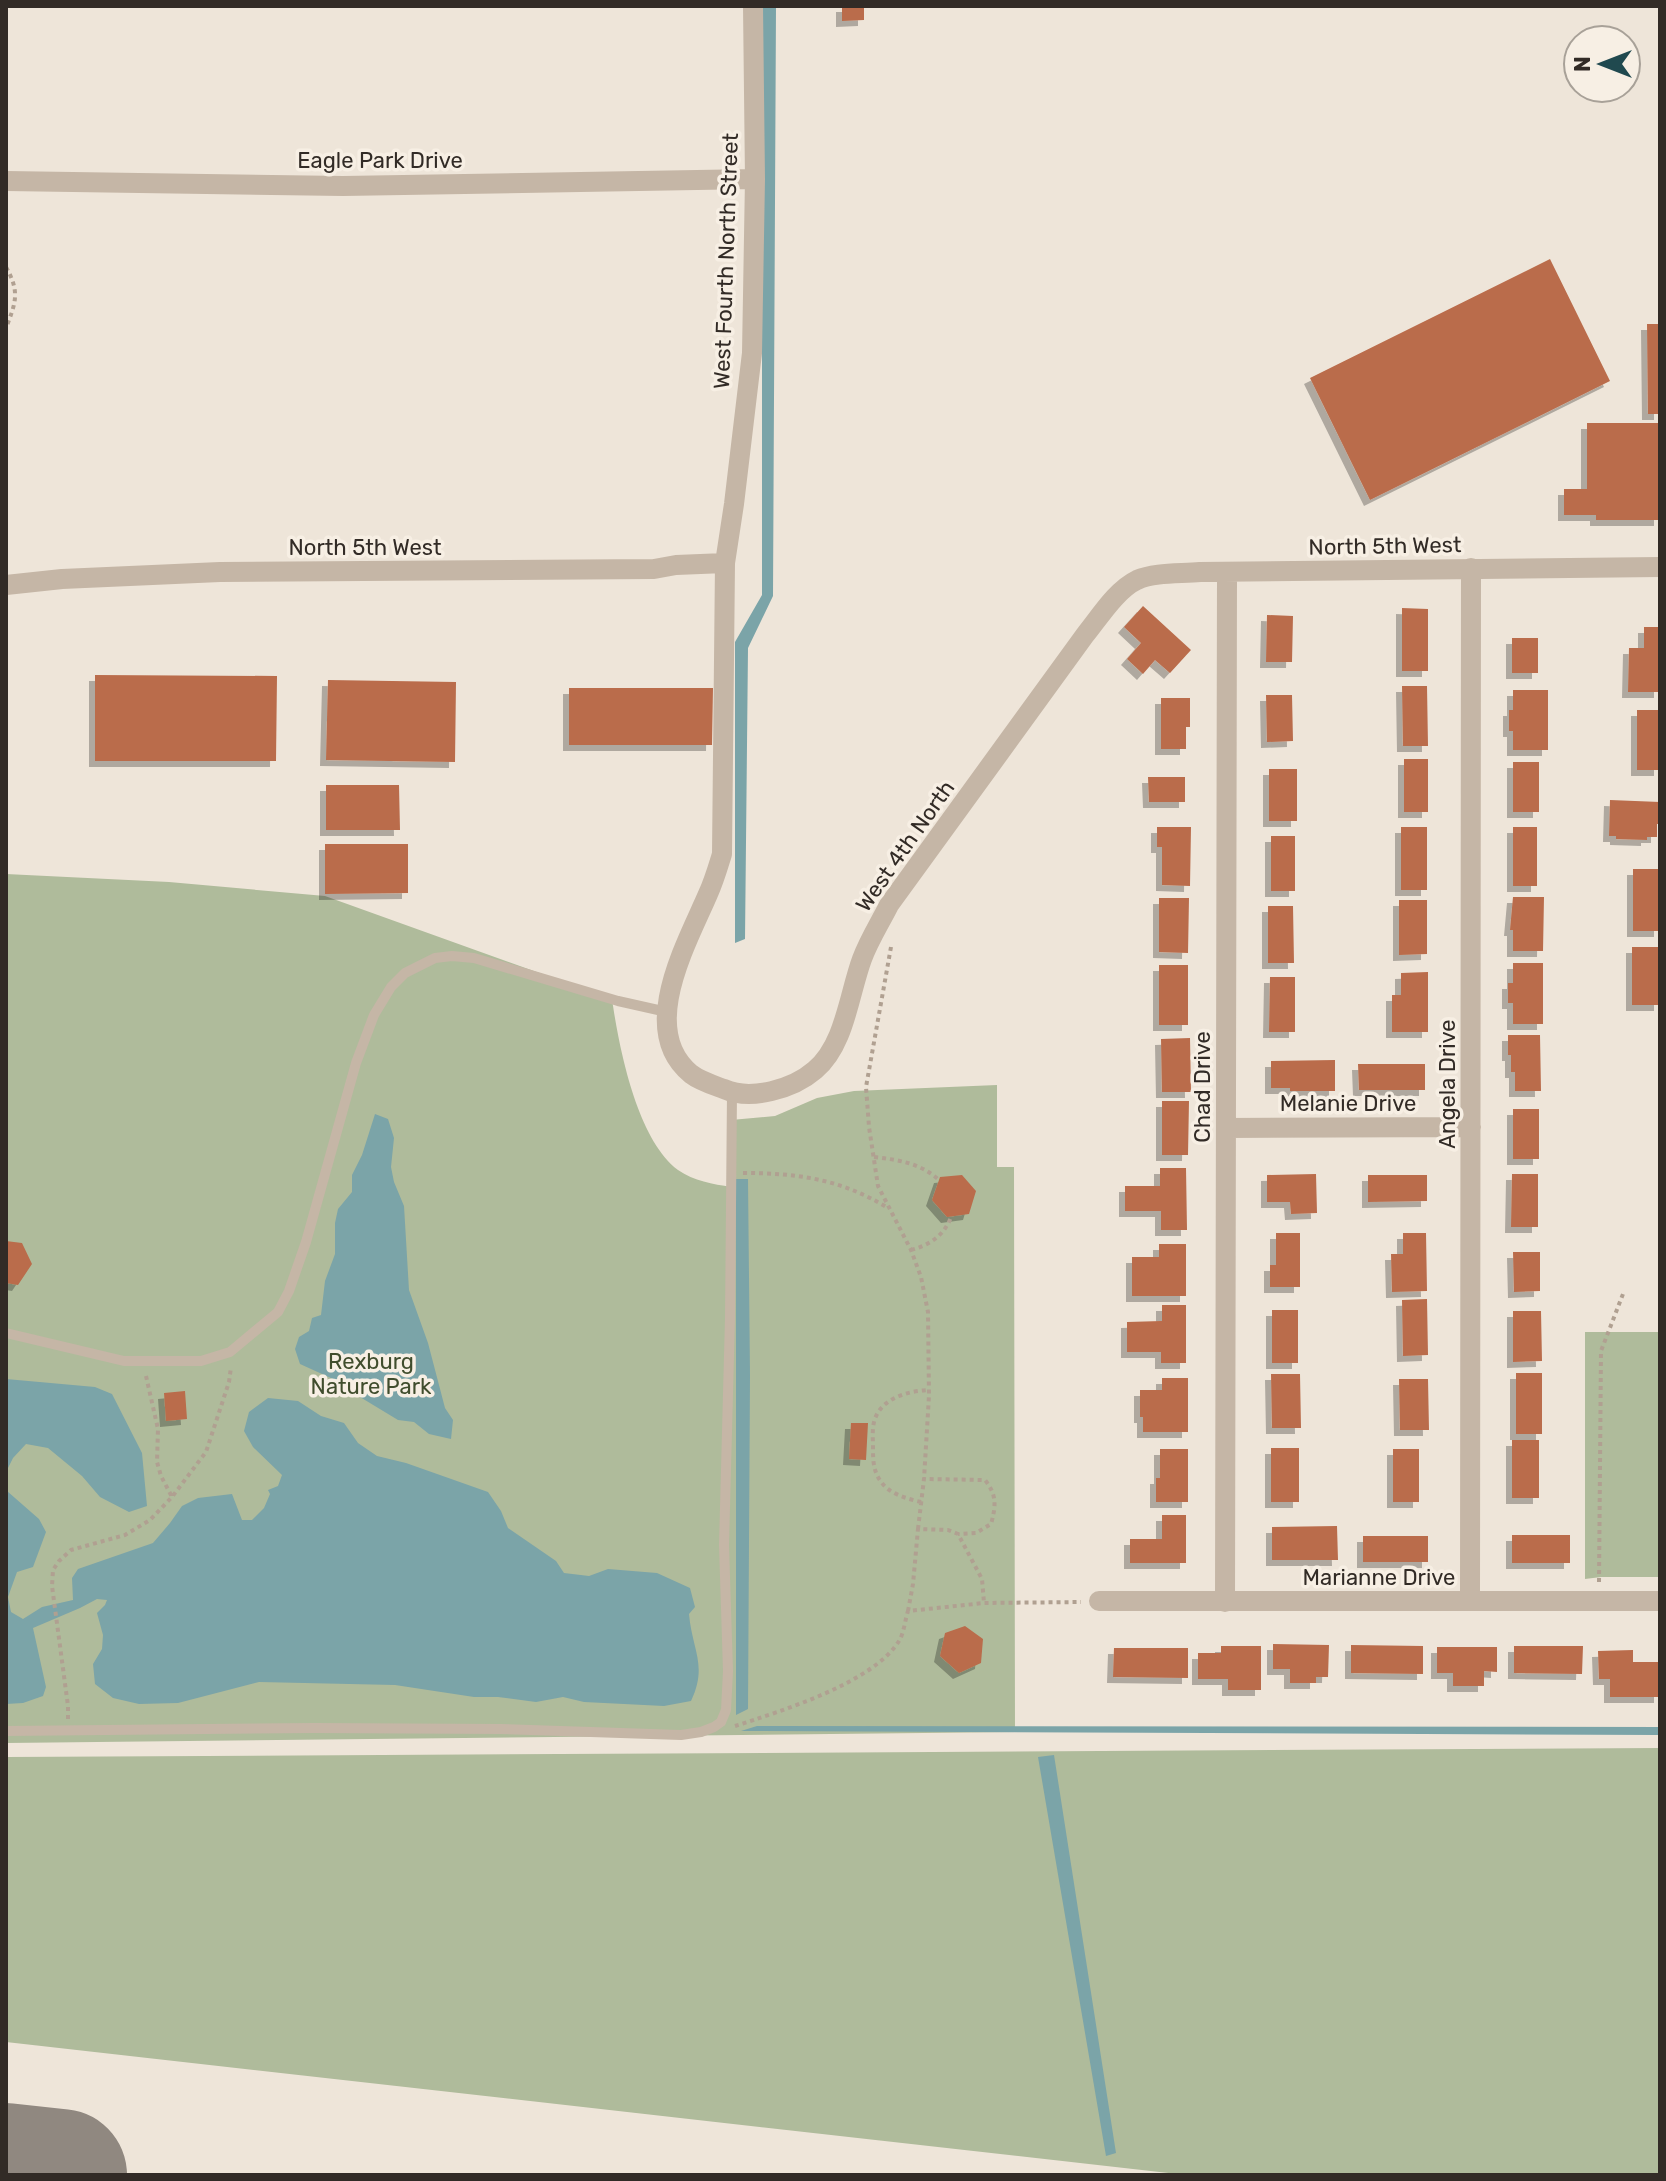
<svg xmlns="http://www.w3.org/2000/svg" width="1666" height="2181" font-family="Rubik,sans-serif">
	<defs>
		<filter id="shadow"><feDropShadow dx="-6" dy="6" stdDeviation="0" flood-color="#0004"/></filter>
	</defs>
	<rect width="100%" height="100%" fill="#eee5d9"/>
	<path fill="#afbb9b" d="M6,874L169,882L325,896L612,999C619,1048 637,1139 678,1170C694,1181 713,1184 731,1187V1120L775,1116L817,1098L854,1091L997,1085V1167H1014L1015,1732L6,1743Z
		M1585,1332H1660V1577H1601L1585,1579Z
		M1660,1748V2175H1186L6,2042V1757Z"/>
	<path fill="#7ba4a8" d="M762,6H776L773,596L748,648L745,939L735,943V642L762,595Z
		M375,1114L388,1119L394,1138L391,1167L394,1182L404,1206L409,1290L428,1343L445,1408L453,1420L451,1439L429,1434L414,1422L398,1420L360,1397L344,1384L300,1364L295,1349L299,1337L309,1331L312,1318L321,1315L325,1281L335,1254V1223L338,1209L352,1192V1175L362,1155Z
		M736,1179H748L750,1375L748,1709L736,1715Z
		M6,1379L95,1387L112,1394L142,1453L147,1506L129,1512L100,1497L82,1476L48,1448L26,1444L13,1458L6,1472Z
		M268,1398L298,1401L321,1416L344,1423L358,1443L377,1456L406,1463L488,1492L501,1511L508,1528L556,1561L564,1573L589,1576L608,1569L657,1573L690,1588L695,1607L689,1614C692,1650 708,1665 691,1701L664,1706L584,1702L563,1697L536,1702L498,1697H474L395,1685L259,1682L178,1703L139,1704L113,1698L95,1684L93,1664L102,1649L103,1635L97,1613L105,1605L107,1600L97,1599L80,1608L33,1628L46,1687L43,1696L23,1703L6,1704V1487L7,1491L39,1519L46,1532L33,1567L17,1572L8,1597L11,1612L23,1619L42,1607L73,1600L72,1578L78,1569L153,1543L170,1523L182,1506L198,1498L232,1494L242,1520H252L264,1508L270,1494L268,1490L278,1486L282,1475L253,1447L244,1431L249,1412Z
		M757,1726L1660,1727V1735L741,1731Z
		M1054,1755L1116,2153L1106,2156L1038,1757Z"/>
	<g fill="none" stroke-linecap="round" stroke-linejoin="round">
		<path stroke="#908880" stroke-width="132" d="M6,2169L61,2175"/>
	</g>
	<path fill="#ba6c4b" filter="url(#shadow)" d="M842,6H864V20L842,21Z
		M1550,259L1610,381L1370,500L1310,378Z
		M1647,324H1660V414H1648Z
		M1587,423H1660V520H1596V515H1564V489H1587Z
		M1143,606L1191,650L1170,673L1155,660L1143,674L1127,659L1141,643L1124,627Z
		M1402,608L1428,609V671H1402Z
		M1267,615L1293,616L1292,662H1266Z
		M1644,627H1660V692H1628L1629,648H1644Z
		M1512,638H1538V673H1512Z
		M95,675L277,676L276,761H95Z
		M328,680L456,682L455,762L326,760Z
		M1402,686H1427L1428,746H1403Z
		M569,688H713L712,745H569Z
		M1513,690H1548V750H1513V731H1509V710H1513Z
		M1266,695H1292L1293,741L1267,742Z
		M1161,698H1190V727H1186V749H1161Z
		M1637,710H1660V770H1637Z
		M1404,759H1428V812H1404Z
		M1513,762H1539V812H1513Z
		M1269,769H1297V821H1269Z
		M1148,777H1185V802H1149Z
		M326,785H399L400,830H326Z
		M1610,800L1660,802V824H1657V837H1647V840L1616,839V836H1609Z
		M1157,827H1191L1190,886L1162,885V847H1157Z
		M1401,827H1427V890H1401Z
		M1513,827H1537V886H1513Z
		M1271,836H1295V891H1271Z
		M325,844H408V893L325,894Z
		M1633,869H1660V931H1633Z
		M1513,897H1544L1543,951H1513V930H1510Z
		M1159,898H1189L1188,953L1159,952Z
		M1399,900H1427V954L1399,955Z
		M1268,906H1293L1294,963H1268Z
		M1632,947H1660V1005H1632Z
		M1513,963H1543V1024H1513V1003H1508V983H1513Z
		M1159,965H1188V1025H1159Z
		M1428,972V1032H1392V995H1401V973Z
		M1270,977H1295V1032H1269Z
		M1508,1035H1540L1541,1091H1515V1072H1511V1055H1508Z
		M1190,1038L1191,1092H1162L1161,1039Z
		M1335,1060V1091H1290V1088H1271V1061Z
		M1358,1064H1425V1090H1359Z
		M1162,1101H1189L1188,1155H1162Z
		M1513,1109H1539V1159H1513Z
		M1160,1168H1186L1187,1230H1161V1211H1125V1186H1160Z
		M1316,1174L1317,1213L1291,1214L1290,1202H1267V1175Z
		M1512,1174H1538V1227H1511Z
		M962,1175L976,1191L969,1214L947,1217L932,1200L939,1180L940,1177Z
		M1368,1175H1427V1201L1368,1202Z
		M1276,1233H1300V1287H1270V1265H1276Z
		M1403,1233H1426L1427,1291L1392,1292L1391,1254H1403Z
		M6,1241L22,1243L32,1264L18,1285L6,1283Z
		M1159,1244H1186V1296H1132V1257H1159Z
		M1513,1252H1540V1291L1514,1292Z
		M1427,1299L1428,1355L1403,1356L1402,1300Z
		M1162,1305H1186V1363H1161V1352H1127V1322L1162,1321Z
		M1272,1310H1298V1363H1272Z
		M1513,1311H1541L1542,1361L1513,1362Z
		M1516,1373H1542V1434H1516Z
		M1271,1374H1300L1301,1428H1272Z
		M1162,1378H1188V1432H1143V1417H1140V1390H1162Z
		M1399,1379H1428L1429,1430H1400Z
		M185,1391L187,1419L166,1421L164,1393Z
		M851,1423H868L866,1460L849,1459Z
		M1512,1440H1539V1498H1512Z
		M1271,1448H1299V1502H1271Z
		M1160,1449H1188V1502H1156V1478H1160Z
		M1393,1449H1419V1502H1393Z
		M1162,1515H1186V1563H1130V1539H1162Z
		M1337,1526L1338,1560H1272V1527Z
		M1512,1535H1570V1563H1512Z
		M1363,1536H1428V1562H1363Z
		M965,1626L983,1639L981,1663L959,1673L940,1656L945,1633Z
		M1273,1644L1329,1645L1328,1677H1316V1683H1290V1669H1273Z
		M1351,1645L1423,1646V1674L1351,1673Z
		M1221,1646H1261V1690H1228V1679H1198V1653H1221Z
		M1514,1646H1583L1582,1674L1514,1673Z
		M1437,1647H1497V1672L1484,1671V1686H1453V1673H1437Z
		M1114,1648H1188V1678L1113,1677Z
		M1633,1650V1662H1660V1697H1610V1679H1599L1598,1651Z"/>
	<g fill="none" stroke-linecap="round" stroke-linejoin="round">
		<path stroke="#b0a091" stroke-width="4" stroke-dasharray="4 4" stroke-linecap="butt" d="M6,267C20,292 16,302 6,328
			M891,947L866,1087L869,1127L878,1186L911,1250L921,1277L928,1312L929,1396L924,1479
			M874,1157C899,1160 920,1163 939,1180
			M743,1173C797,1173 841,1179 888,1208
			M911,1250C929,1245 944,1236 951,1217
			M146,1376L158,1429L157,1462L161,1476L172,1497
			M921,1502C908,1499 890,1494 882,1483C873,1472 873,1460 873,1447C873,1439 872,1430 874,1422C880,1398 908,1391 929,1390
			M918,1529L924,1479L985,1480C997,1495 996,1506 991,1524L976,1533L958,1534
			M1599,1582L1601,1351L1623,1294
			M908,1611L913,1584L918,1529L948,1530L958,1534L982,1579L984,1603
			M68,1719V1706L52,1586L53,1570L59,1561L71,1550L125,1535L150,1520L172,1497L206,1452L229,1382L231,1367
			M735,1726C781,1711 873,1683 899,1641C904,1633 905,1620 908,1611L984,1603L1081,1602"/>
		<path stroke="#c5b6a6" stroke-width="10" d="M6,1333L124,1361H201L230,1352L278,1312L289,1291L306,1242L356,1063L374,1015L391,987L405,973L435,958L452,956L474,958L618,1001L667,1012
			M6,1731L314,1728L501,1729L681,1735L701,1732L714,1727L721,1722L726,1710L728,1671L724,1545L730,1318L732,1093"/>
		<path stroke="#c5b6a6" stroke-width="20" d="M753,6L755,179L752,353L734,504L725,563L722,854C718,867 714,881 708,894C687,943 637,1030 691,1074C700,1081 713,1085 724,1089C751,1101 793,1089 815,1070C845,1045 849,994 862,959C869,940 880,923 889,905L1085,635C1099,618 1116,590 1137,580C1155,572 1181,574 1200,572L1660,567
			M6,181L343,186L755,179
			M6,585L62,579L220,572L654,569L676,565L725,563
			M1226,1128L1471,1127
			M1470,1600L1471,568
			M1099,1601H1660
			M1225,1602L1227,572"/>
	</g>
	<g text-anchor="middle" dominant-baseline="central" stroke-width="7" stroke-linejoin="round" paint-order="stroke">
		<g font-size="22" fill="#322b26" stroke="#f7efe4">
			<text x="380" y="160">Eagle Park Drive</text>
			<text transform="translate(726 261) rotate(-88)">West Fourth North Street</text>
			<text transform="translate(1385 546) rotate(-1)">North 5th West</text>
			<text x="365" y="547">North 5th West</text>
			<text transform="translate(905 846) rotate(-55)">West 4th North</text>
			<text transform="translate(1447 1084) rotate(-90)">Angela Drive</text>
			<text transform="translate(1202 1087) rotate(-90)">Chad Drive</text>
			<text x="1348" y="1103">Melanie Drive</text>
			<text x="1379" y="1577">Marianne Drive</text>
		</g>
		<g font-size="22" fill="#404d2d" stroke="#f7efe4">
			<text x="371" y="1361">Rexburg<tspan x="371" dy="25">Nature Park</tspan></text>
		</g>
	</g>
	<rect width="1666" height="2181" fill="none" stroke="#322b26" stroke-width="16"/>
	<g transform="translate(1602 64) rotate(270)"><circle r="38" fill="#f7efe4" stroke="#a8a198" stroke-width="2"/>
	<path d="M0-6L14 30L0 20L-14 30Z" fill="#20494f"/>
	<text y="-12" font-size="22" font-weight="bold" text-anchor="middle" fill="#322b26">N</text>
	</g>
</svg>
